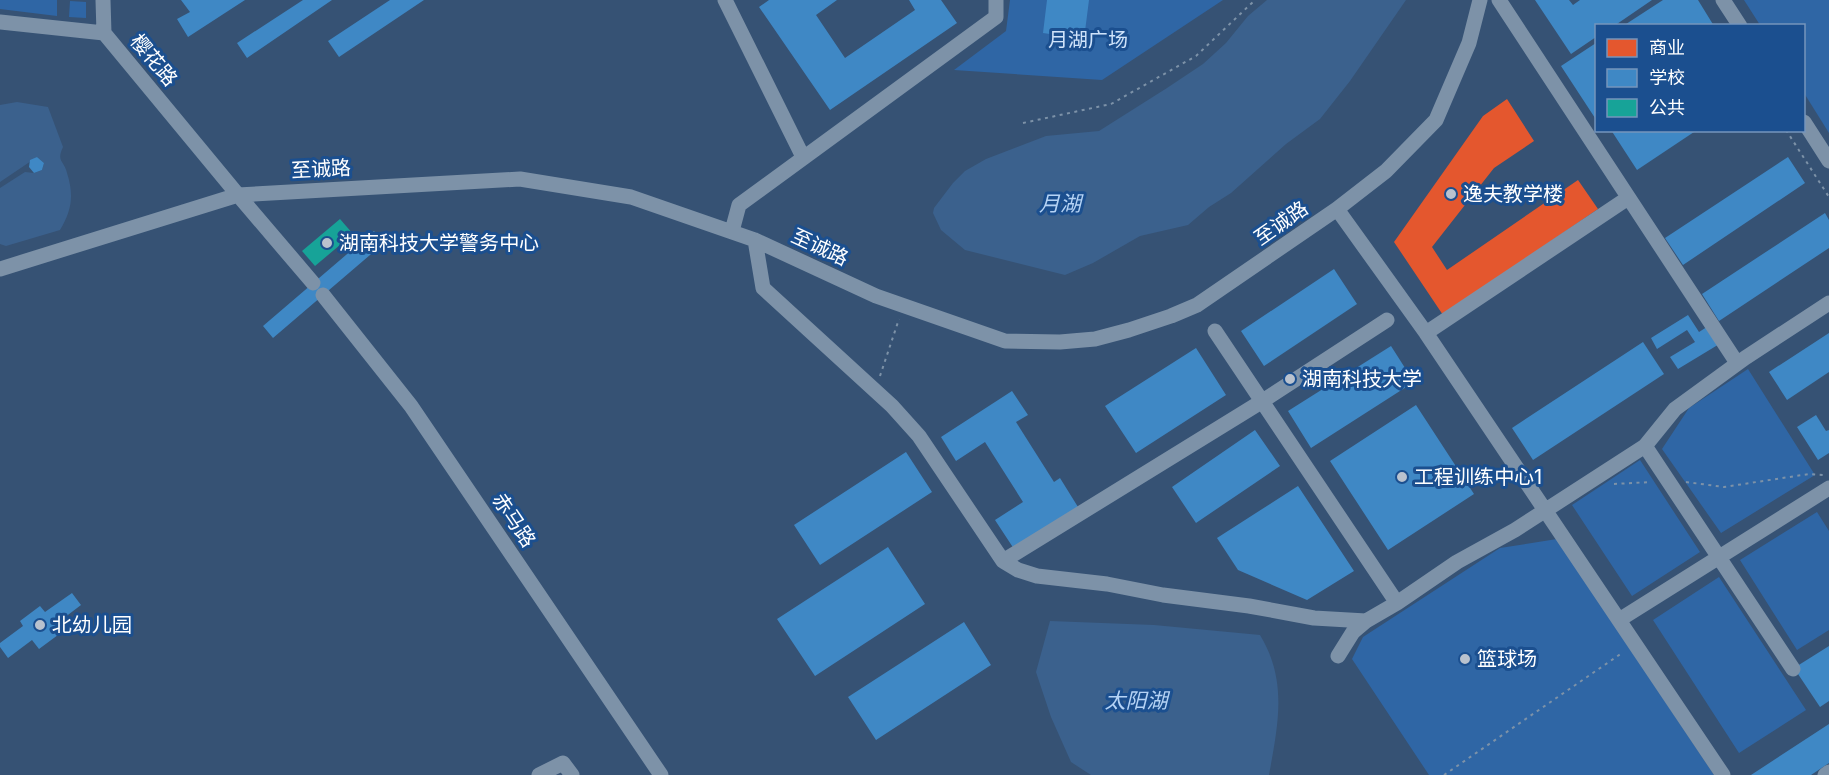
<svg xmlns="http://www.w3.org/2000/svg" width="1829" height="775" font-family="Inter,'Noto Sans SC',sans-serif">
	<rect width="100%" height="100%" fill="#365274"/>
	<path fill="#2f66a5" d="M0,0H57V16L0,9Z
		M1010,0H1223L1102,80L954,70L1006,31Z
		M1744,0H1829V133L1804,93V26L1760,25Z
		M70,1L86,2V18L69,17Z
		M1748,369L1815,475L1721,533L1662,449L1689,408Z
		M1640,460L1700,552L1632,596L1572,505Z
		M1817,512L1829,531V630L1797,650L1740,560Z
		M1557,539L1714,775H1429L1352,659L1363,637L1500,548Z
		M1719,577L1806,710L1739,753L1653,620Z"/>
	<path fill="#3b618d" d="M1267,0H1406L1350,81L1320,119L1286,144L1231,193L1209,207L1188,225L1140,236L1093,263L1065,275L965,250L941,230L933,213L934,208L953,183L965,171L986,159L1046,136L1099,131L1167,88L1203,64L1226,43L1248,16Z
		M17,102L48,107L63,147C56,162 64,160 67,173C74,195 72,210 60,230L6,246L0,244V105Z
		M1050,621L1154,625L1260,635C1288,681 1278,725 1269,775H1091L1071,762L1051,717L1036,672Z"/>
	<path fill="#365274" d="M37,157L44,163L42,170L34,173L25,172L0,188V182Z"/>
	<path fill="#e4572e" d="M1507,99L1534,141L1494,168L1432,247L1447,270L1578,180L1598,209L1443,315L1394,242L1483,116Z"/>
	<path fill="#3f88c5" d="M181,0H245L188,37L177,19L190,12Z
		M303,0H332L247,58L237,43Z
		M390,0H424L339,57L328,41Z
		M769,0H837L816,15L845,58L915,10L909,0H941L957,23L830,110L759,7Z
		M1047,0H1089L1084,39L1043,33Z
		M1535,0H1569L1573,5L1580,0H1652L1614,26H1596V37L1571,54Z
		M1663,0H1698L1714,26H1623Z
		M1596,43V117L1595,118L1561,66Z
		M1611,130H1697L1637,170Z
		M37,157L44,163L42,170L34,173L29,167L30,160Z
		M1788,157L1805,183L1683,265L1665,238Z
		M1825,213L1829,220V248L1719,321L1702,294Z
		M374,231L384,243L273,338L263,326Z
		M1334,269L1357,304L1264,366L1241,331Z
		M1688,315L1699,332L1710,325L1721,343L1678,369L1670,357L1695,342L1687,330L1657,349L1651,338Z
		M1829,333V372L1787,400L1769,372Z
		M1643,342L1664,374L1533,460L1512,428Z
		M1391,346L1414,382L1311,448L1288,411Z
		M1196,348L1226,395L1136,453L1105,406Z
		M1012,391L1028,415L1016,422L1054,482L1060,478L1078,507L1014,549L995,520L1023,502L985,442L956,461L941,437Z
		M1416,405L1474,494L1388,550L1330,461Z
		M1816,415L1826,431L1829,430V453L1818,460L1797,427Z
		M1255,430L1280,466L1196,523L1172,487Z
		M906,452L932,492L820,565L794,525Z
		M1298,486L1354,571L1307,600L1238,570L1217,538Z
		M888,547L925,604L815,676L777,619Z
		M72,593L81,605L56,624L62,632L39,649L32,640L8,658L0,647V643L23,626L20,621L40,606L45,612Z
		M964,622L991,665L876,740L848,697Z
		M1829,646V701L1820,707L1794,668Z
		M1829,724V763L1811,775H1751Z"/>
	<path fill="#17a398" d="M340,219L353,234L315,266L302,251Z"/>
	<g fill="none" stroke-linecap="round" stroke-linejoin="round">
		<path stroke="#7d92a8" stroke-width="2" stroke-dasharray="3 4.5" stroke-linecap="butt" d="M1023,123L1111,104L1196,56L1255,0
			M1786,130L1829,197
			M880,376L899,319
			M1686,482L1724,487L1809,474L1823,475
			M1614,484L1651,482
			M1444,775L1622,653"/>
		<path stroke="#7d92a8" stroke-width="15" d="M103,0L104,33
			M725,0L803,157
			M1499,0L1737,363
			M1723,0L1740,26
			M0,22L104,33L238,195L313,283
			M1804,122L1829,161
			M1337,209L1426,333L1723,775
			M732,231L739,205L996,17V0
			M755,240L763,288L892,406L919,436L1003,561L1018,570L1037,576L1107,584L1163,595L1249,606L1314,618L1366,621L1397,603L1457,562L1515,530L1645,446L1793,669
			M0,269L238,195L520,179L631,197L755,240L876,296L1005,341L1060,342L1095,339L1129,330L1171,316L1197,305L1337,209L1386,171L1436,120L1469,43L1480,0
			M323,295L411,406L661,775
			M1215,331L1397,603
			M1426,333L1628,198
			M1645,446L1675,409L1745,358L1829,303
			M1003,561L1261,402L1387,320
			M1619,620L1829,488
			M1338,656L1353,632L1366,621
			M539,775L563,763L572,775
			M1825,775L1829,772"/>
	</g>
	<g fill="#b9c2ce" stroke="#1b4f8f" stroke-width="2">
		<circle cx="1451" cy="194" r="6"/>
		<circle cx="327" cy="243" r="6"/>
		<circle cx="1290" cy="379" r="6"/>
		<circle cx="1402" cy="477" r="6"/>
		<circle cx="40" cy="625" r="6"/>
		<circle cx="1465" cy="659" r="6"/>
	</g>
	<g text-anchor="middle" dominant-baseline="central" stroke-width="6" stroke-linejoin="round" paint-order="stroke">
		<g font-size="20" fill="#cfe3fa" stroke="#1b4f8f">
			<text x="1088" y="40">月湖广场</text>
		</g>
		<g font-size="20" fill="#fff" stroke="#1b4f8f">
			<text transform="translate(154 60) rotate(50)">樱花路</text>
			<text transform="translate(321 169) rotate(-3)">至诚路</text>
			<text transform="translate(1281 223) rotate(-35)">至诚路</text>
			<text transform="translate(820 247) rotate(25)">至诚路</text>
			<text transform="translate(514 520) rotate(56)">赤马路</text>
		</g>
		<g font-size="20" fill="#fff" stroke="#1b4f8f" text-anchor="start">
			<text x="1463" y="194">逸夫教学楼</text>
			<text x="339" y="243">湖南科技大学警务中心</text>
			<text x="1302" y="379">湖南科技大学</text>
			<text x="1414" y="477">工程训练中心1</text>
			<text x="52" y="625">北幼儿园</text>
			<text x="1477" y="659">篮球场</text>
		</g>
		<g font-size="21" font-style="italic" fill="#b5d3f5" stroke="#1b4f8f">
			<text x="1060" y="203">月湖</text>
			<text x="1136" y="700">太阳湖</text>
		</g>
	</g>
	<rect x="1595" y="24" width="210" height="108" fill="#1b4f8f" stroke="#7695bc" stroke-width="1.5"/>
	<rect x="1607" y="39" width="30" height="18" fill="#e4572e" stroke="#7695bc" stroke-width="1.5"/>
	<text x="1649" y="54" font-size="18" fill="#ffffff">商业</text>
	<rect x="1607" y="69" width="30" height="18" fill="#3f88c5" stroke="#7695bc" stroke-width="1.5"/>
	<text x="1649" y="84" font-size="18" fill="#ffffff">学校</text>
	<rect x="1607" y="99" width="30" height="18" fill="#17a398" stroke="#7695bc" stroke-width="1.5"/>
	<text x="1649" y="114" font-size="18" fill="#ffffff">公共</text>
</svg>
